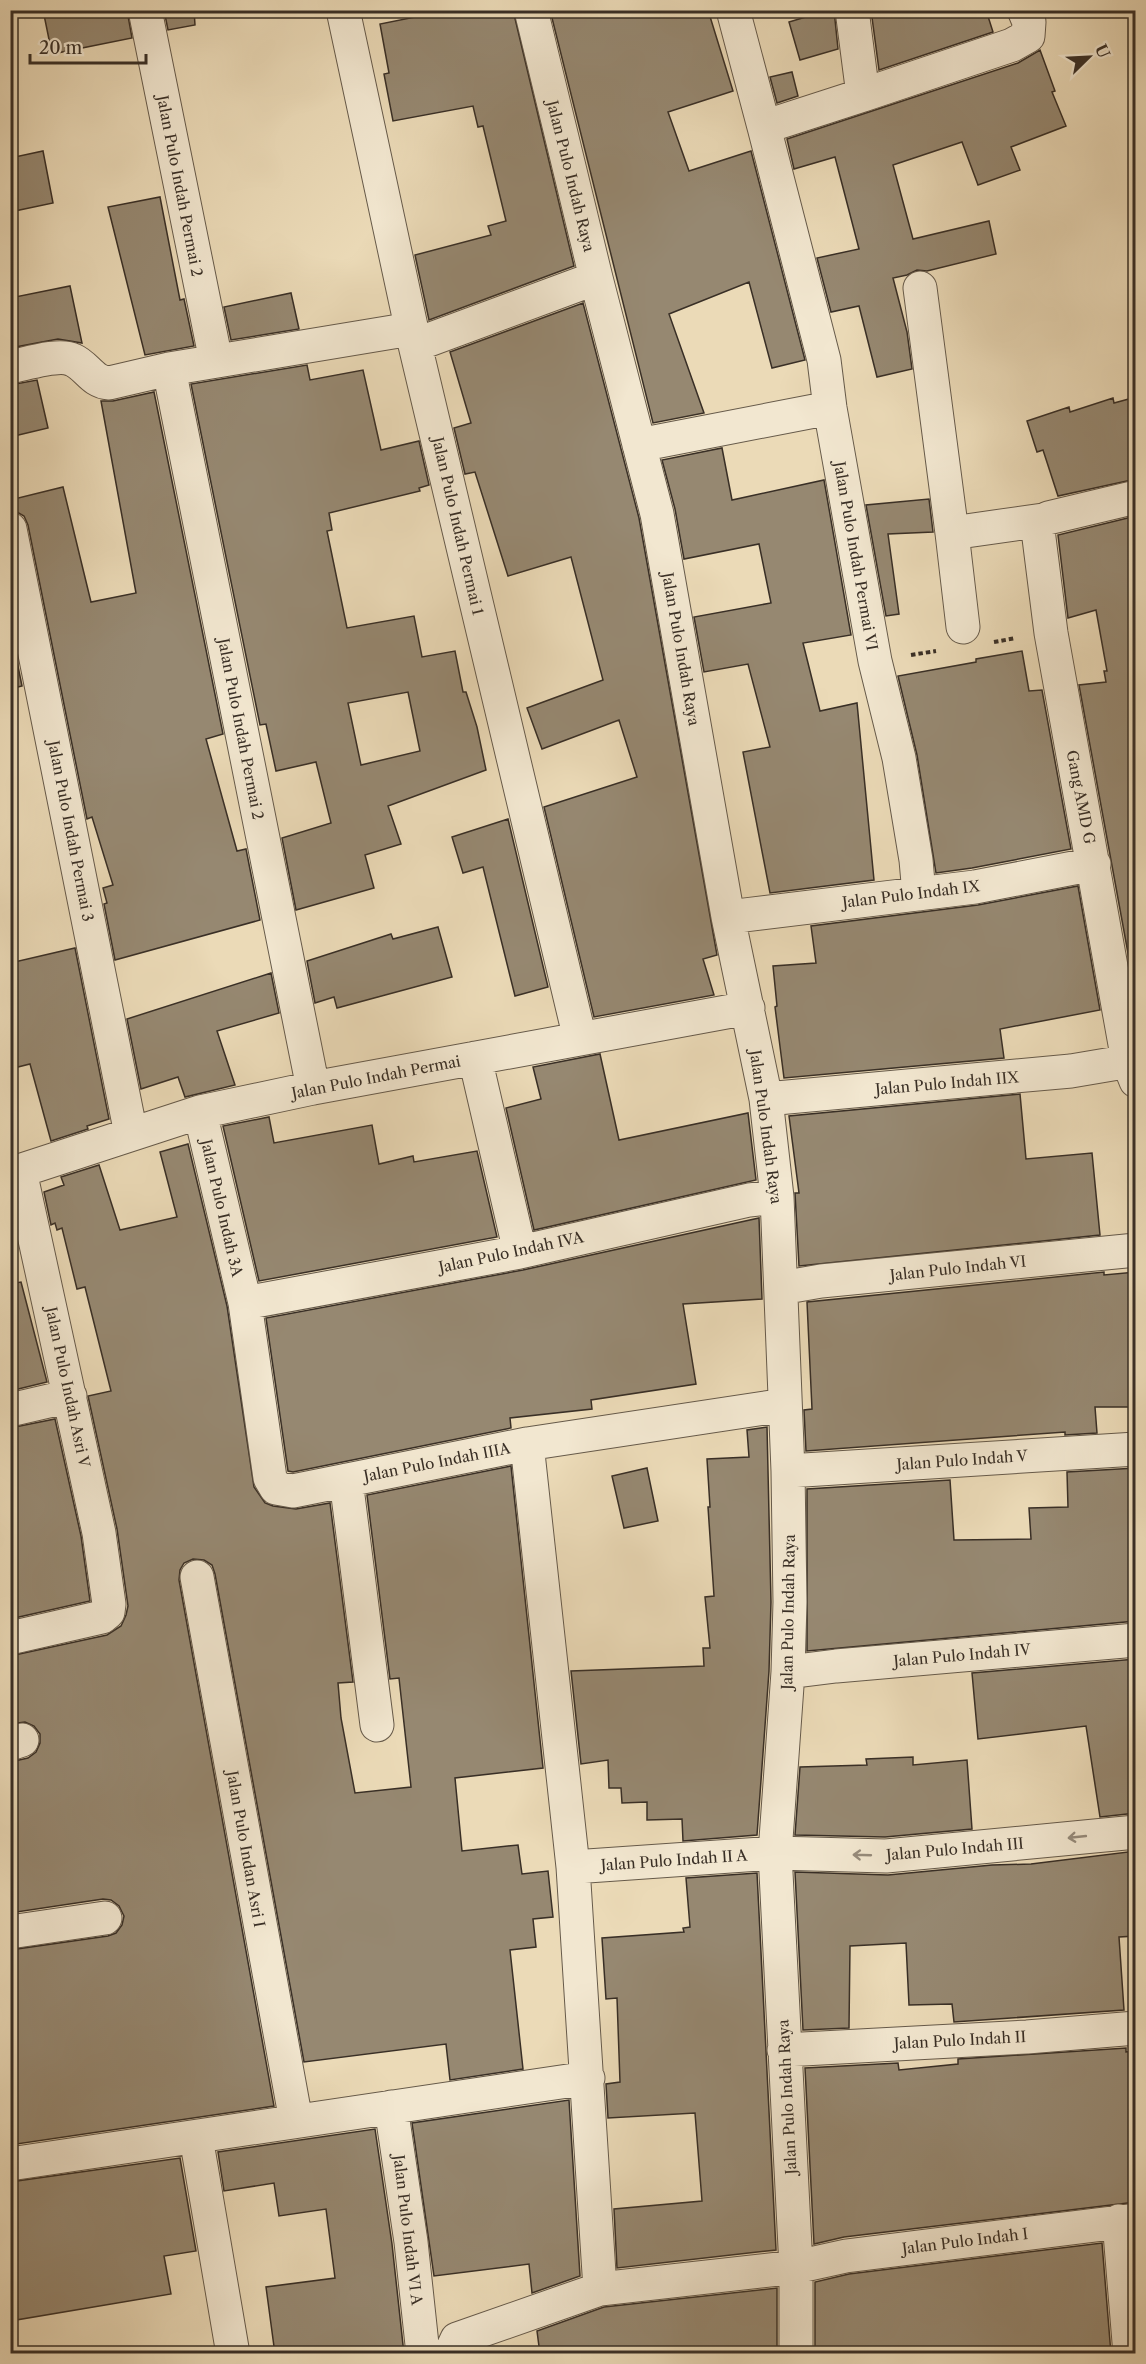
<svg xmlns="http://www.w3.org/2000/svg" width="1146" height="2364" font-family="'Libre Caslon Text',serif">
	<rect width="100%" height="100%" fill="#ebdab7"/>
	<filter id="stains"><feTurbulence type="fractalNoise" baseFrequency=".00333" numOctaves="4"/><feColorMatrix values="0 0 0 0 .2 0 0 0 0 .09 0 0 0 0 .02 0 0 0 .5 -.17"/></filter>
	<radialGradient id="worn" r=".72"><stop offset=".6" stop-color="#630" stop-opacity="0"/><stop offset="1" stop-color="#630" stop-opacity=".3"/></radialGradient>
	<path fill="#968871" stroke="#392f26" stroke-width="1.5" fill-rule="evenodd" d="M43,10H127L132,38L52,54Z
		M164,10H194L195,25L168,30Z
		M450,10H513L574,266L429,320L415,255L491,235L488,226L506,221L483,126L478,127L473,106L393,121L384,74L389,73L380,24Z
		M550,10H708L733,91L668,112L689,171L751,151L805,360L772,368L749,282L669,314L704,413L653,423Z
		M829,10H834L838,49L800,60L789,22Z
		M871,10H986L993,32L879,70Z
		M1040,50L1055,91L1052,92L1066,126L1011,147L1020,170L978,185L962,142L893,165L913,239L989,221L996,254L927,271L917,270L907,275L893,278L907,332L912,369L877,377L859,306L831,312L817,258L859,249L835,157L794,169L787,139L1018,63Z
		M792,72L798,96L777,103L770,77Z
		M43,151L53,203L10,212V158Z
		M160,197L180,300L184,299L194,346L145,355L108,207Z
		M70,286L82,343L58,339L10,348V298Z
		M291,293L299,329L231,340L224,307Z
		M583,303L639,518L717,955L703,959L714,995L594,1017L544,807L637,777L619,720L542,749L527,708L603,680L571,557L508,576L475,472L465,474L454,428L471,423L450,352Z
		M307,365L310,380L363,370L381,450L419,441L429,485L419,488L420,491L329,513L332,530L327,531L347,628L414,616L422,657L455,651L463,692H466L477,727L486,770L388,806L401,844L365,855L374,888L296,910L282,838L331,823L316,762L276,771L266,724L260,725L191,384ZM408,692L420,751L361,765L348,703Z
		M37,380L48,428L10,437V385Z
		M154,392L223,734L206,739L237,851L246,849L260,920L115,960L104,904L107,903L103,888L113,885L92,817L87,819L28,525L24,516L17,512L10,511V500L63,487L91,602L136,593L101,401H113Z
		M1136,397V479L1058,496L1043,450L1037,452L1027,421L1069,407L1070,412L1113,398L1114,403Z
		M722,448L732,500L824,480L851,635L803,643L820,711L857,703L874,880L770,893L743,752L770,747L748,664L704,672L694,617L771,603L759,544L684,559L675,509L662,460Z
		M929,499L933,532L888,534L899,614L886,616L866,505Z
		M1136,516V997L1079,685L1106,682L1104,671H1107L1096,610L1068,618L1058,535Z
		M10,627L22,686L10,689Z
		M1022,651L1029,691L1042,690L1071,849L972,868L936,873L917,755L898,676L976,662V659Z
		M508,819L548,987L515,996L483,867L463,873L452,837Z
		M1078,886L1100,1010L1000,1029L1004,1058L784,1078L775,1007L777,1006L773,966L816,963L811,926L978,905Z
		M438,927L452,977L337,1008L334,997L315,1003L307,961L391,934L393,939Z
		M75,948L109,1119L87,1126L88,1129L51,1141L30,1064L10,1069V963Z
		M271,973L279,1013L217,1031L235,1085L185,1097L178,1077L141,1089L127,1019Z
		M600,1054L619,1140L748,1113L756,1180L534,1230L506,1108L541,1099L533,1067Z
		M1020,1094L1026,1159L1092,1153L1100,1235L799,1266L795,1193H799L789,1116Z
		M269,1117L274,1143L372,1125L379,1164L413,1156L414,1162L477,1151L497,1237L259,1281L223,1126Z
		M188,1144L227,1306L254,1487L265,1503L273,1506L296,1509L330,1503L353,1682L338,1683L341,1718L355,1793L411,1787L399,1678L390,1679L367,1495L511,1466L543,1768L455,1778L462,1851L518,1845L522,1874L548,1871L553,1917L533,1919L536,1947L510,1950L523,2069L450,2080L446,2044L304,2062L215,1574L212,1565L204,1560L193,1559L184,1563L180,1570L179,1580L274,2106L10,2145V1950L108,1936L116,1933L122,1925L124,1916L119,1906L111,1900L103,1899L10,1913V1762L28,1758L36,1752L40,1743V1734L34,1726L25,1722L10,1724V1656L107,1635L121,1626L126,1615L128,1606L117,1529L88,1396L111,1391L85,1287L77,1289L62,1228L57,1230L55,1223L51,1225L44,1192L64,1185L61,1177L99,1165L120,1230L177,1217L160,1152Z
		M759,1218L762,1299L683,1304L696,1384L591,1400L592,1409L510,1418L511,1428L293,1472L288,1471L266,1318L523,1270Z
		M1104,1272V1275L1136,1272V1337L1132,1338L1134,1407H1095L1097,1433L1065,1435V1432L806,1451L804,1410L812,1409L807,1302Z
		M21,1282L47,1382L10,1391V1284Z
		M55,1419L81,1536L90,1601L10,1619V1428Z
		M767,1427L771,1602L769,1671L757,1835L683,1841L682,1819L647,1820V1802L622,1803L621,1788H609L608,1760L581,1764L571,1671L704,1666L703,1648H710L705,1597L714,1596L708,1507H710L707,1459L749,1457L747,1430Z
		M647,1468L658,1521L624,1528L612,1476Z
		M1136,1468V1621L807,1651V1489L950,1480L954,1540L1031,1539L1029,1508L1068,1507L1067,1472Z
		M1136,1659V1813L1100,1817L1086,1726L978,1739L972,1673Z
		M913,1757V1765L967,1760L972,1829L885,1837L795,1835L800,1767L867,1765L866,1759Z
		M1136,1851V1936L1119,1937L1124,2010L954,2022L952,2004L909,2005L906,1943L850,1946L849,2028L803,2030L795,1872L888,1875L992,1865L1031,1864Z
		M757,1873L776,2250L617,2268L614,2209L702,2201L695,2113L608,2118L606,2084L620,2082L617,1998L606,1999L602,1938L684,1932L683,1928L690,1927L686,1878Z
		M1126,2048V2052L1136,2051V2202L844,2237L814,2244L805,2068L898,2063L899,2070L958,2064V2059Z
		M569,2100L580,2276L532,2293L529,2264L434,2276L412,2123Z
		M375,2129L392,2244L404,2354H275L266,2287L335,2278L326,2209L279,2216L274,2183L224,2191L218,2152Z
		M180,2158L196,2251L164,2256L171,2294L10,2321V2182Z
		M1102,2243L1111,2354H864L863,2347L815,2351V2282L849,2274Z
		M777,2288V2354H540L537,2331L604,2307Z"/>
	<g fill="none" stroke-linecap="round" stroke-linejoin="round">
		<defs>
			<path id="minor" d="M145,10L216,361
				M343,10L415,345L580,1039
				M531,10L596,278L657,514L728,917L766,1099L777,1197L788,1471L790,1602L788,1672L775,1853L796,2267V2354
				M733,10L764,127L863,95L852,10
				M863,95L1012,45L1028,36L1029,22L1024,10
				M764,127L824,360L830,408L875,661L899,758L916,860L919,894
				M920,288L952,533L1043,520
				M415,345L596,278
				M10,367C26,364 59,353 73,360C87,366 92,382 109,383L169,369L411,329
				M169,369L313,1088
				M639,445L830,408
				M1136,497L1048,518L1040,525L1038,530L1051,633L1128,1061L1136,1081
				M10,529L131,1134
				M952,533L963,627
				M728,917L975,887L1094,864
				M475,1058L520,1252
				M766,1099L1071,1071L1136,1060
				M200,1112L245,1303L270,1478L276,1488L293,1491L527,1444L785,1405
				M10,1174L200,1112L313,1088L748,1008
				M781,1288L821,1281L1136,1250
				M245,1303L520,1252L749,1200L777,1197
				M10,1410L70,1396
				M527,1444L573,1867L600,2289L796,2267L846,2256L1136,2220
				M788,1471L1136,1449
				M346,1480L377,1725
				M197,1577L296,2121
				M10,1638L102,1617L108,1612L109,1604L99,1533L20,1171
				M788,1672L836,1666L1136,1640
				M10,1744L22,1740
				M573,1867L775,1853L886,1856L1136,1832
				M10,1932L105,1918
				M784,2050L1027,2037L1136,2028
				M391,2107L411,2242L423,2354
				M196,2137L233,2354
				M10,2164L588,2078
				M1119,2221L1130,2354
				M450,2354L457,2339L600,2289"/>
		</defs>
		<use href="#minor" stroke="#665a4a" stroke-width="35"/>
		<path stroke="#392f26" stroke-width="4" stroke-dasharray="4.5 3" stroke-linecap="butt" d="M994,642L1016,638
			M911,655L936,651"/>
		<use href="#minor" stroke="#f2e7d0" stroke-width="33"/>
	</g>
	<defs><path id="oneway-shaft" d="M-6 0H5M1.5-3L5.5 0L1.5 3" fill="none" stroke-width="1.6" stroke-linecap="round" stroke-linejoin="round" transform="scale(1.5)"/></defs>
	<g stroke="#968b7b">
		<use href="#oneway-shaft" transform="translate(1077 1837) rotate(174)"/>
		<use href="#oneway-shaft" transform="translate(862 1855) rotate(-178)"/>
	</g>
	<g text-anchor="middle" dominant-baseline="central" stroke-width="6" stroke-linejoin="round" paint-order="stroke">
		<g font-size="15" fill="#392f26" stroke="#f2e7d0">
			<text transform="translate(571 176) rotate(76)">Jalan Pulo Indah Raya</text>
			<text transform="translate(180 186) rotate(79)">Jalan Pulo Indah Permai 2</text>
			<text transform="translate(458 526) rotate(77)">Jalan Pulo Indah Permai 1</text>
			<text transform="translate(856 556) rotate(80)">Jalan Pulo Indah Permai VI</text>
			<text transform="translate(681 649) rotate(80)">Jalan Pulo Indah Raya</text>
			<text transform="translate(241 729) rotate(79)">Jalan Pulo Indah Permai 2</text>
			<text transform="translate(1081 797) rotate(79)">Gang AMD G</text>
			<text transform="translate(71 831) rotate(79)">Jalan Pulo Indah Permai 3</text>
			<text transform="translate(911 894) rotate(-7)">Jalan Pulo Indah IX</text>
			<text transform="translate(376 1077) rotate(-11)">Jalan Pulo Indah Permai</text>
			<text transform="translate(947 1083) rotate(-5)">Jalan Pulo Indah IIX</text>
			<text transform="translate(766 1127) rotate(82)">Jalan Pulo Indah Raya</text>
			<text transform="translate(222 1208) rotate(77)">Jalan Pulo Indah 3A</text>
			<text transform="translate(511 1252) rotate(-12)">Jalan Pulo Indah IVA</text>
			<text transform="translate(958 1268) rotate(-6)">Jalan Pulo Indah VI</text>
			<text transform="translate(68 1387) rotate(78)">Jalan Pulo Indah Asri V</text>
			<text transform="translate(962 1460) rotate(-4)">Jalan Pulo Indah V</text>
			<text transform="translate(437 1462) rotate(-11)">Jalan Pulo Indah IIIA</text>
			<text transform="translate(788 1612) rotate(-89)">Jalan Pulo Indah Raya</text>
			<text transform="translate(962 1655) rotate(-5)">Jalan Pulo Indah IV</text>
			<text transform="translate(246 1849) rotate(80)">Jalan Pulo Indan Asri I</text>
			<text transform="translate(955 1849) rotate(-5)">Jalan Pulo Indah III</text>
			<text transform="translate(674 1860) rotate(-4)">Jalan Pulo Indah II A</text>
			<text transform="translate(960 2040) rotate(-3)">Jalan Pulo Indah II</text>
			<text transform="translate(787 2097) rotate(-93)">Jalan Pulo Indah Raya</text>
			<text transform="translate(408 2230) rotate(83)">Jalan Pulo Indah VI A</text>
			<text transform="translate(965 2241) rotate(-7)">Jalan Pulo Indah I</text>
		</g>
	</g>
	<rect width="1146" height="2364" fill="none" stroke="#ebdab7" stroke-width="36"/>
	<rect x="12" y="12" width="1122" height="2340" fill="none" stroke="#392f26" stroke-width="3"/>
	<rect x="18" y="18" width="1110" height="2328" fill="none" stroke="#392f26" stroke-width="1.5"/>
	<g transform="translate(1089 57) rotate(66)" stroke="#f2e7d0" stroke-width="4.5" paint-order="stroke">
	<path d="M0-4.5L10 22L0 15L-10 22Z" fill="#392f26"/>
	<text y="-9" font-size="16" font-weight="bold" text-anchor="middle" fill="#392f26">U</text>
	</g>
	<path d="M30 54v9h116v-9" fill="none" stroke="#392f26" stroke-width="3"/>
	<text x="39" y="54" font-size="18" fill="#392f26" stroke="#f2e7d0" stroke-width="4.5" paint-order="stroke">20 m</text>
	<rect width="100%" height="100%" filter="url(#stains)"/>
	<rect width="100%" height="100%" fill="url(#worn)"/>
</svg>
